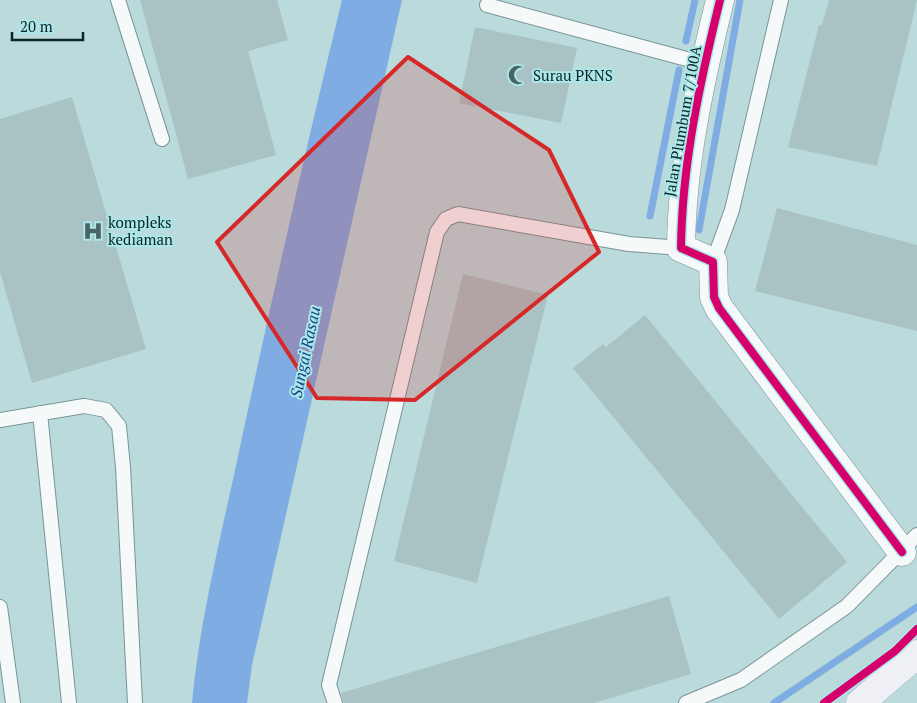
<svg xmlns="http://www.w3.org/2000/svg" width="917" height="703" font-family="'PT Serif',serif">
	<rect width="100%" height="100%" fill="#badadb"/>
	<path fill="#7fade3" d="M342,0H402L252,665L247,703H192C200,617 222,532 240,447C272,297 306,148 342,0Z"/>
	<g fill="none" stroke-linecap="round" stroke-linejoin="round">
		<path stroke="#7fade3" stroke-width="7" d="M686,41L695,0
			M650,216L679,70
			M699,230L740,0
			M774,703L917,607"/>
	</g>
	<path fill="#a9c2c3" d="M140,0H277L288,40L248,51L276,155L188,179Z
		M829,0H917L877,166L788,147L819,25H822Z
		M475,27L577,48L561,123L459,103Z
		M72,97L146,349L32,383L0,272V119Z
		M777,208L917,245V331L755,291Z
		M463,274L548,295L477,583L394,561Z
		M645,315L847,562L779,619L573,368L603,344L606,347Z
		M669,596L691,674L594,703H344L341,693Z"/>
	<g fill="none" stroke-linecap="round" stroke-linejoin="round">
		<defs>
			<path id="service" d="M118,0L162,139
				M487,5L705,64
				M713,262L732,210L781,0
				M40,413L69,703
				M0,420L84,406L106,410L119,426L123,467L135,703
				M0,607L13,703
				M335,703L329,685L437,232L446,219L458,214L629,244L681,248
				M686,703L741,680L847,606L917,535"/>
			<path id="minor" d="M720,0C700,82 682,163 681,248L713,262L714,297L719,308L902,552"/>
			<path id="primary" d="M860,703L917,654"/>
		</defs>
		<use href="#service" stroke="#7a9494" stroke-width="16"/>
		<use href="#minor" stroke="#7a9494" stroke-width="29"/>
		<use href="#primary" stroke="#abb4bd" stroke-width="29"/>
		<use href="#service" stroke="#f5f9fa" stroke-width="14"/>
		<use href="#minor" stroke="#f5f9fa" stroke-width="28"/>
		<use href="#primary" stroke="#eff0f5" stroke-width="28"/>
		<defs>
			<path id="cycleway" d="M720,0C700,82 682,163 681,248L713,262L714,297L719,308L902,552
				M824,703L895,651L917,629"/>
		</defs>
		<use href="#cycleway" stroke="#ace7e9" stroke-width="11"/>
		<use href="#cycleway" stroke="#d6006c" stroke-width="8"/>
	</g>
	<path fill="#d62828" fill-opacity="0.2" stroke="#d62828" stroke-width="4" stroke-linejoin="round" d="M408,57L549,150L599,252L415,400L317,398L217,242Z"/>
	<defs>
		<symbol id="mosque-bare" viewBox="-9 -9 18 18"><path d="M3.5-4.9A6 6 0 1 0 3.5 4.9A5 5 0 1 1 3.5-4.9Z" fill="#496465" stroke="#ace7e9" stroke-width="2.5" paint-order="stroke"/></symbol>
		<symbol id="hospital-bare" viewBox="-9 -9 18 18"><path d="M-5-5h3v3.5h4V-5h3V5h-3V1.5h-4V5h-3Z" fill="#496465" stroke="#ace7e9" stroke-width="2.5" paint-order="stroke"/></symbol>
	</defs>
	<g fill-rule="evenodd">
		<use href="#mosque-bare" x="504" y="61" width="28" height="28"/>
		<use href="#hospital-bare" x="79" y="217" width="28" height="28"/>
	</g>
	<g text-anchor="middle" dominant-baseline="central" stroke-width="4" stroke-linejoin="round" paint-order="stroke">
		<g font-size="15" fill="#0c2425" stroke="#ace7e9" text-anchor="start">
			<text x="533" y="75">Surau PKNS</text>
			<text x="108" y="222">kompleks<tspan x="108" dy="17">kediaman</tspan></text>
		</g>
		<g font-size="15" fill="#0c2425" stroke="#ace7e9">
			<text transform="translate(682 121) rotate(-80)">Jalan Plumbum 7/100A</text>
		</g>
		<g font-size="16" font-style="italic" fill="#134489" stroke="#ace7e9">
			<text transform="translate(305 352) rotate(-78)">Sungai Rasau</text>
		</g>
	</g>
	<path d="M12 32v8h71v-8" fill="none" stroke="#0c2425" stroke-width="2.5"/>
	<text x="20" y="32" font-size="15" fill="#0c2425" stroke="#ace7e9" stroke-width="4" paint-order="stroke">20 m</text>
</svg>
